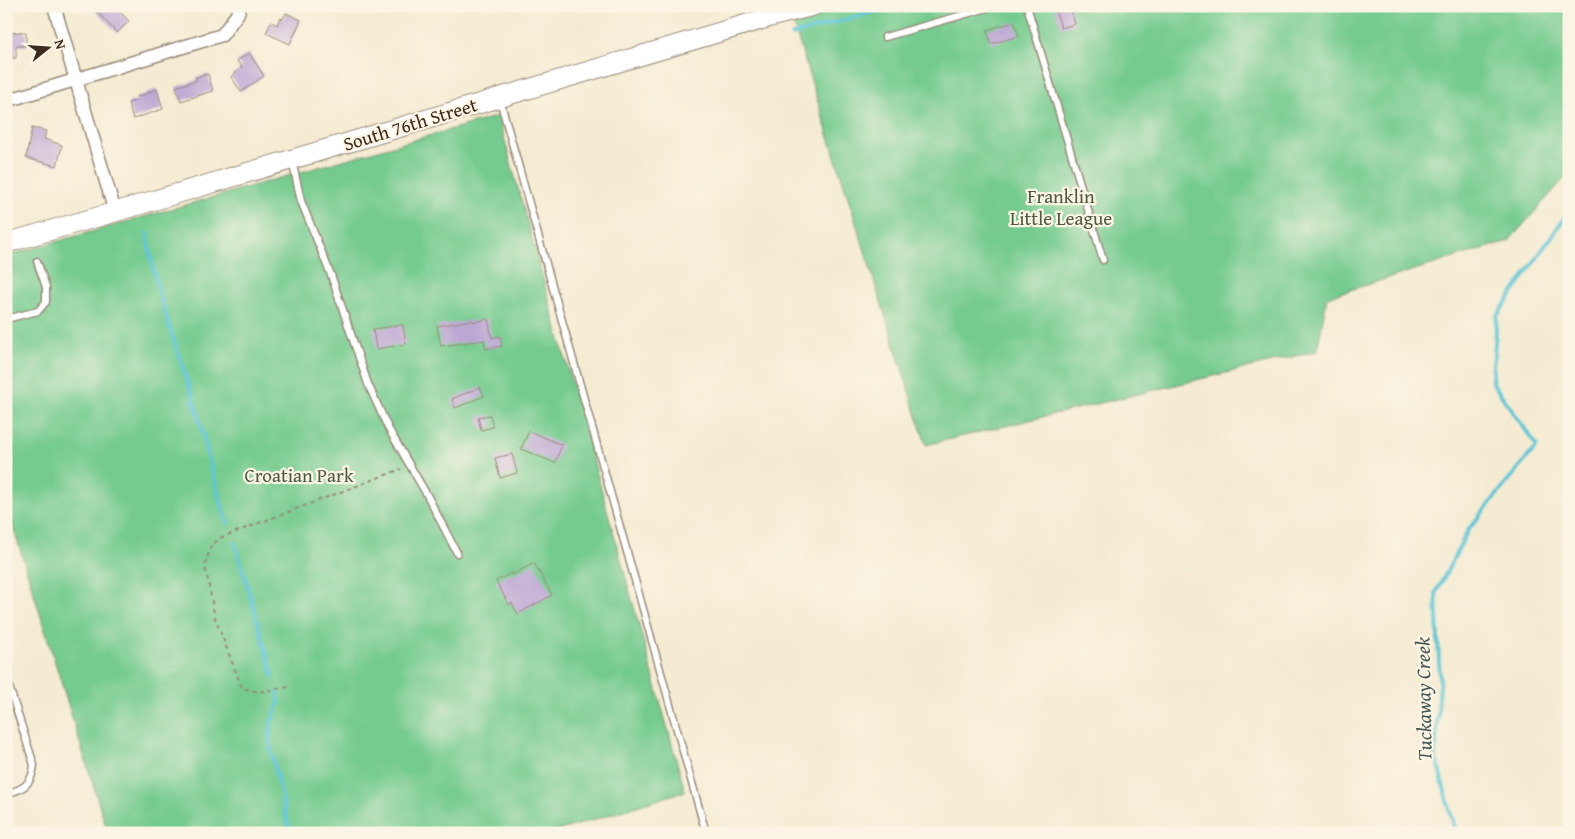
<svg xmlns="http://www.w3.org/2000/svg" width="1575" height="839" font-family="'Gentium Book Plus',serif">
	<rect width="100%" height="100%" fill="#fcf5e5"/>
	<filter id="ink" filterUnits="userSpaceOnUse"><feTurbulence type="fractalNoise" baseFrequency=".02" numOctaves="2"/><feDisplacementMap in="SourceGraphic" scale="10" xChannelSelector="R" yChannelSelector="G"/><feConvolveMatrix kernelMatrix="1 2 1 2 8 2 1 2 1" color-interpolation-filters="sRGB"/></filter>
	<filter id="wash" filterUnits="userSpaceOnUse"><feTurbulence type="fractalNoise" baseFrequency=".0096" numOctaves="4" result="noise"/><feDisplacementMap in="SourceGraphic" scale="20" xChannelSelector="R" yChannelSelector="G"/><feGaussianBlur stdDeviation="1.12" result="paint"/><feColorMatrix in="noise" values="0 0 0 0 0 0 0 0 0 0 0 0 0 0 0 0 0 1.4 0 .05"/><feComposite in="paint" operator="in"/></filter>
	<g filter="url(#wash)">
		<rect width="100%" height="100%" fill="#f4ebd2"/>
		<path fill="#75cb8f" stroke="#587a56" d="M845,6H1569V173L1509,241L1327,297L1317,351L926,445L792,20Z
			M498,116L685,791L551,833H108L6,504V256Z"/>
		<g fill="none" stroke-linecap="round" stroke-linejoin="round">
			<path stroke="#5bc5d6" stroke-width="4" d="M792,35L894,6
				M147,233C154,292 177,346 194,402C207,442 212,484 228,523
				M235,543L273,676
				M278,692L279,702L271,724L269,742L290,833
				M1456,833L1435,754L1440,683L1436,593L1468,530L1537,446L1492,382L1497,316L1569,211"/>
		</g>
		<g id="blocks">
			<path fill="#bca7d4" d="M91,6H114L129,21L117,33Z
				M1063,6H1070L1075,24L1061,28L1055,9Z
				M286,13L301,20L290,44L266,33L271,22L277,25L280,18L283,19Z
				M1014,22L1019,36L991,44L987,30Z
				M26,32V46H16V58H6V33Z
				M249,53L264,76L241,92L231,77L242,67L237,61Z
				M208,74L213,91L181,101L176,87L197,80L196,77Z
				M157,89L163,109L133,119L128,103L137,100L136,97L146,94V93Z
				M32,128L46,131L44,139L62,145L57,166L26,158Z
				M488,319L492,338L500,336L502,346L486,349L484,340L441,346L437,326L473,320V322Z
				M403,325L406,344L376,349L373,329Z
				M480,387L484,396L455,408L452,399Z
				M490,415L493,427L481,430L478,417Z
				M529,431L562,445L555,463L521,449Z
				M512,454L517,473L500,478L495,458Z
				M534,563L552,595L518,614L512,603L509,605L496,581L511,573L512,575Z"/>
		</g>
	</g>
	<g filter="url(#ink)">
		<use href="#blocks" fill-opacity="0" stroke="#988a78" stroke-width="1"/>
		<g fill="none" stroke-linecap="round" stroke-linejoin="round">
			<defs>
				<path id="lane" d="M1027,6L1103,260
					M885,37L994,6
					M500,100L706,833
					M292,160L301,201L331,275L368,384L388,428L427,495L457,553
					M6,319L38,311L46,302V287L37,261
					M6,677L34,765C32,784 24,789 6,794"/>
				<path id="street" d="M54,6L115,212
					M6,101L222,35L238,13L240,6"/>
				<path id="secondary" d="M6,243L115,212L774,16L813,6"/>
			</defs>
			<use href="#lane" stroke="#988a78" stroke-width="9"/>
			<use href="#street" stroke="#988a78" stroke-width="15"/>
			<use href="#secondary" stroke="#988a78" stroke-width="21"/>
			<path stroke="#988a78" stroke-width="2" stroke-dasharray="4 4" stroke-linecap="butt" d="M288,687L259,692L242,688L215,618L205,565L211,546L220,538L401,469"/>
			<use href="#lane" stroke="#fff" stroke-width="6"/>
			<use href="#street" stroke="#fff" stroke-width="12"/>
			<use href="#secondary" stroke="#fff" stroke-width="19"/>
		</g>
	</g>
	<g text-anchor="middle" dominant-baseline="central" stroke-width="4.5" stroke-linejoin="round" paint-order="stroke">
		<g font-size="19" fill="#3b2a1e" stroke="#fcf5e5">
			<text transform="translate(410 124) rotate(-17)">South 76th Street</text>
		</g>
		<g font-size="19" fill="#4c5a40" stroke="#fcf5e5">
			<text x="1061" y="196">Franklin<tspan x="1061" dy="22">Little League</tspan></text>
			<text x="299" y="475">Croatian Park</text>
		</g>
		<g font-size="20" font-style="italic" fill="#455855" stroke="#fcf5e5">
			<text transform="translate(1423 699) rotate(-91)">Tuckaway Creek</text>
		</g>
	</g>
	<rect width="1575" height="839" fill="none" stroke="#fcf5e5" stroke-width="25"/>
	<g transform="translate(48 48) rotate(73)" stroke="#fcf5e5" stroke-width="4" paint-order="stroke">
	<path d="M0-4L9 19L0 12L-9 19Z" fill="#3b2a1e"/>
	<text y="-8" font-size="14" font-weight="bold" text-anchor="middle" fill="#3b2a1e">N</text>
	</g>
</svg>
